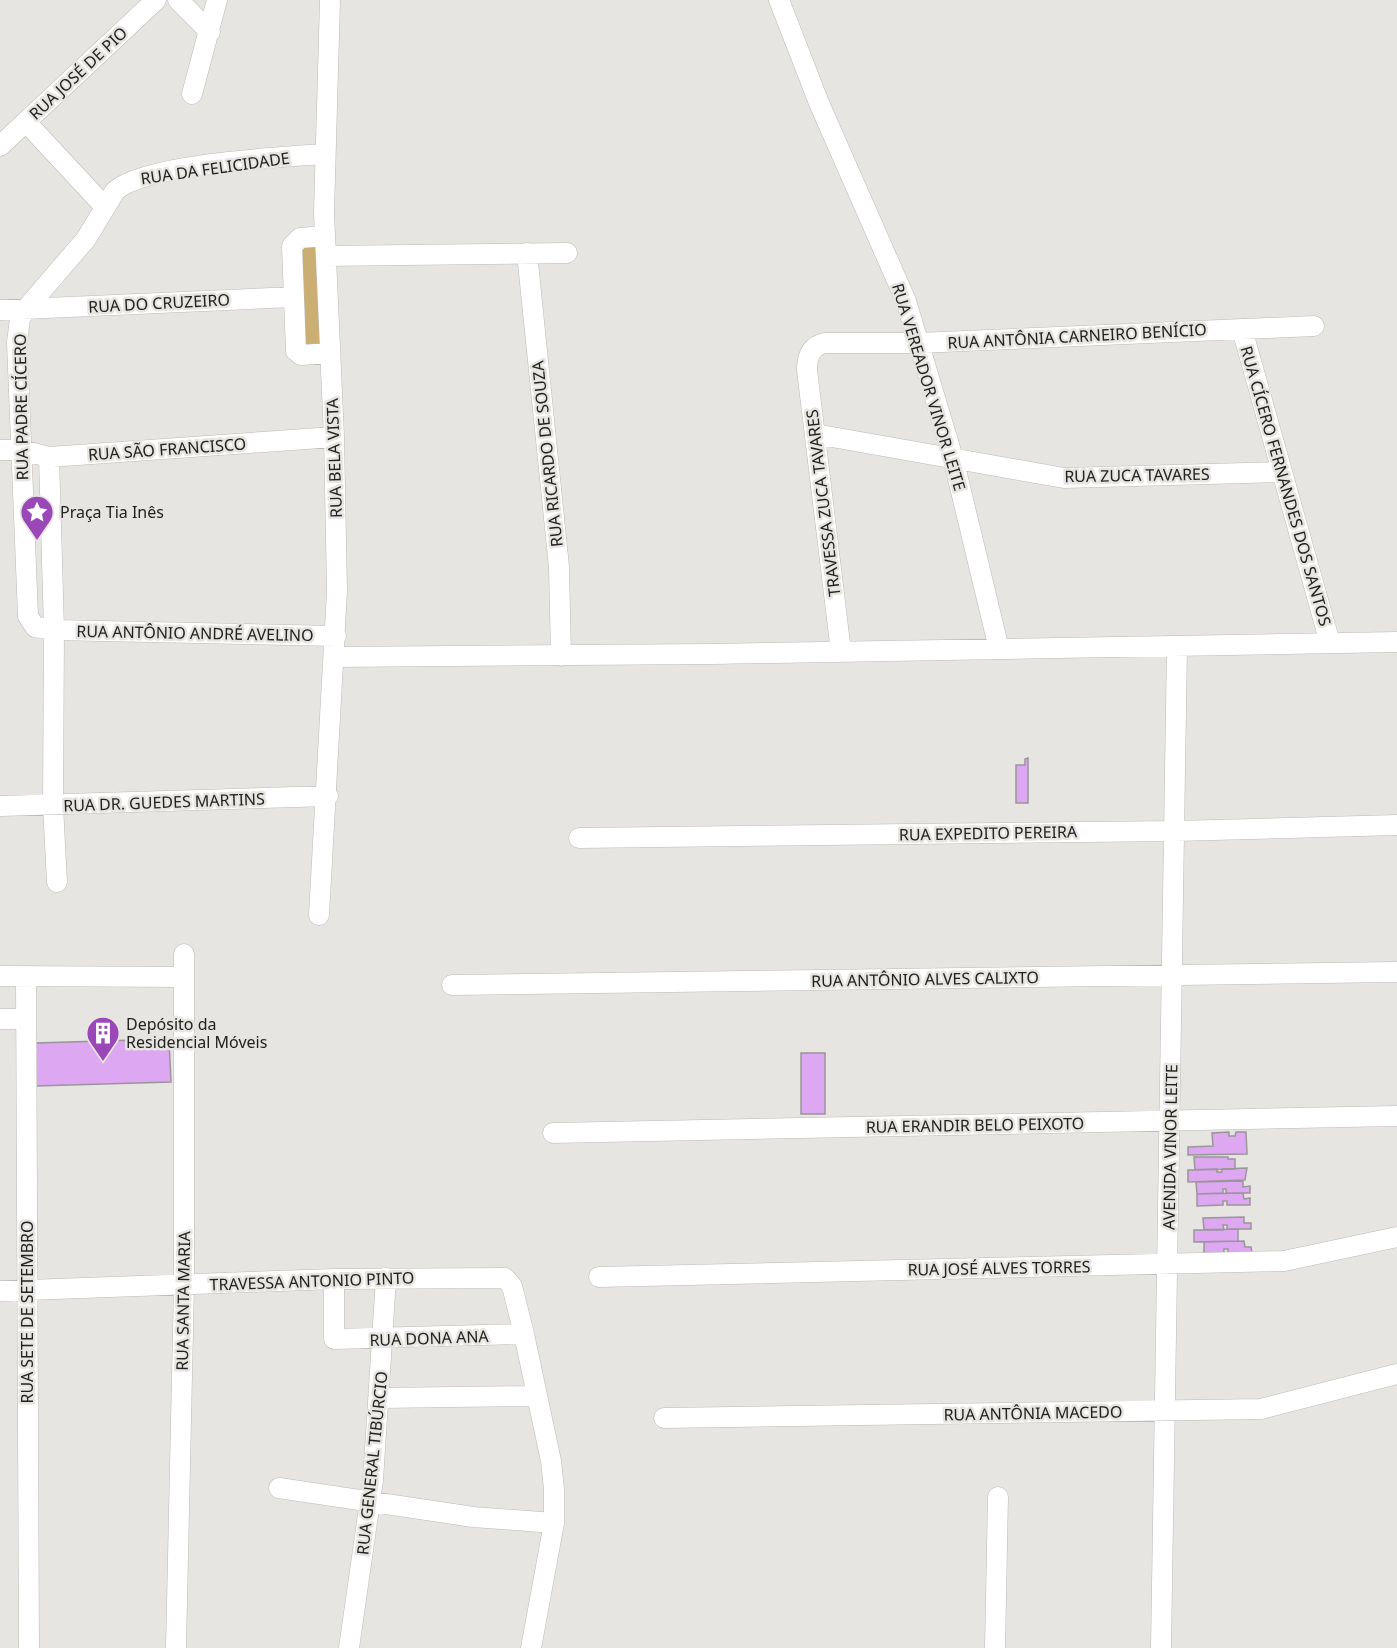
<svg xmlns="http://www.w3.org/2000/svg" width="1397" height="1648" font-family="'Noto Sans',sans-serif">
	<rect width="100%" height="100%" fill="#e7e5e1"/>
	<path fill="#cbae72" d="M318,243L326,347L303,349L299,246Z"/>
	<path fill="#dda7f2" stroke="#989699" stroke-width="1.5" d="M1028,758V803H1016V765H1025V759Z
		M169,1039L171,1082L36,1086L35,1043Z
		M801,1053H825V1114H801Z
		M1229,1132V1136H1235L1236,1132H1246L1247,1154L1188,1155V1147L1213,1146L1212,1133Z
		M1194,1157H1228V1159H1235V1169L1195,1170Z
		M1247,1168L1245,1180L1188,1182V1170L1217,1169V1172H1222V1169Z
		M1243,1181V1187L1250,1186V1193H1226V1189H1223V1193L1197,1194L1196,1182Z
		M1243,1193L1244,1199L1250,1198V1205H1227V1201H1223V1205L1197,1206V1194Z
		M1244,1217V1223H1251V1229H1227V1225H1223L1224,1230H1204L1203,1218Z
		M1238,1229V1241L1194,1242V1230Z
		M1244,1241L1245,1247H1251L1252,1253L1228,1254V1249H1224V1254H1204V1242Z"/>
	<g fill="none" stroke-linecap="round" stroke-linejoin="round">
		<defs>
			<path id="minor" d="M178,0L210,32
				M779,0L819,103L906,301L953,458L999,649
				M192,94L217,0
				M26,122L105,207
				M0,146L156,0
				M325,154C282,157 144,164 115,191L86,239L25,310L20,319L17,342L28,616L35,627L54,630L336,636
				M325,236L300,238L292,246L296,351L301,355L330,353
				M527,253L559,567L561,656
				M326,256L567,253
				M0,310L293,297
				M1242,329L1330,643
				M815,434L1064,478L1282,472
				M0,450H21L49,457L334,437
				M49,457L54,630L53,806L57,882
				M841,652L807,370C807,357 811,346 825,343H918L1314,326
				M335,657L712,654L1397,642
				M0,806L328,796
				M579,838L1175,831L1397,825
				M319,915L337,591L334,437L324,213L330,0
				M0,976L183,977
				M26,976L29,1648
				M452,985L1397,972
				M0,1019H25
				M553,1133L1397,1116
				M599,1277L1284,1261L1397,1237
				M334,1279V1339L524,1334
				M0,1291L334,1279L505,1278L512,1286L524,1334L551,1461L554,1489V1523L531,1648
				M379,1398L536,1396
				M664,1418L1261,1409L1397,1374
				M279,1488L473,1517L554,1523
				M176,1648L184,1285V954
				M349,1648L373,1480L386,1278
				M995,1648L998,1497
				M1161,1648L1177,646"/>
		</defs>
		<use href="#minor" stroke="#bbbab6" stroke-width="21"/>
		<use href="#minor" stroke="#fff" stroke-width="20"/>
	</g>
	<defs>
		<symbol id="sight-pin" viewBox="-11 -11 22 30"><path d="M0 17L-7.5 6A9.5 9.5 0 1 1 7.5 6Z" fill="#9a48b7" stroke="#e7e5e1"/><path d="M0-6L1.8-2.2L6-1.7L2.9 1.2L3.7 5.4L0 3.3L-3.7 5.4L-2.9 1.2L-6-1.7L-1.8-2.2Z" fill="#fff"/></symbol>
		<symbol id="building-pin" viewBox="-11 -11 22 30"><path d="M0 17L-7.5 6A9.5 9.5 0 1 1 7.5 6Z" fill="#9a48b7" stroke="#e7e5e1"/><path d="M-4-6H4V6H1V3H-1V6H-4ZM-2.5-4.3h1.7v1.8h-1.7ZM.8-4.3h1.7v1.8H.8ZM-2.5-1h1.7V.8h-1.7ZM.8-1h1.7V.8H.8Z" fill="#fff"/></symbol>
	</defs>
	<g fill-rule="evenodd">
		<use href="#sight-pin" x="18" y="493" width="38" height="52"/>
		<use href="#building-pin" x="84" y="1014" width="38" height="52"/>
	</g>
	<g text-anchor="middle" dominant-baseline="central" stroke-width="5" stroke-linejoin="round" paint-order="stroke">
		<g font-size="16" fill="#222120" stroke="#e7e5e1">
			<text transform="translate(78 73) rotate(-43)">RUA JOSÉ DE PIO</text>
			<text transform="translate(215 168) rotate(-8)">RUA DA FELICIDADE</text>
			<text transform="translate(159 303) rotate(-3)">RUA DO CRUZEIRO</text>
			<text transform="translate(1077 336) rotate(-3)">RUA ANTÔNIA CARNEIRO BENÍCIO</text>
			<text transform="translate(929 387) rotate(73)">RUA VEREADOR VINOR LEITE</text>
			<text transform="translate(21 407) rotate(-91)">RUA PADRE CÍCERO</text>
			<text transform="translate(167 449) rotate(-4)">RUA SÃO FRANCISCO</text>
			<text transform="translate(547 454) rotate(-96)">RUA RICARDO DE SOUZA</text>
			<text transform="translate(334 458) rotate(-92)">RUA BELA VISTA</text>
			<text transform="translate(1137 475) rotate(-1)">RUA ZUCA TAVARES</text>
			<text transform="translate(1286 486) rotate(74)">RUA CÍCERO FERNANDES DOS SANTOS</text>
			<text transform="translate(823 503) rotate(-97)">TRAVESSA ZUCA TAVARES</text>
			<text transform="translate(195 633) rotate(1)">RUA ANTÔNIO ANDRÉ AVELINO</text>
			<text transform="translate(164 802) rotate(-2)">RUA DR. GUEDES MARTINS</text>
			<text transform="translate(988 833) rotate(-1)">RUA EXPEDITO PEREIRA</text>
			<text transform="translate(925 979) rotate(-1)">RUA ANTÔNIO ALVES CALIXTO</text>
			<text transform="translate(975 1125) rotate(-1)">RUA ERANDIR BELO PEIXOTO</text>
			<text transform="translate(1170 1147) rotate(-89)">AVENIDA VINOR LEITE</text>
			<text transform="translate(999 1268) rotate(-1)">RUA JOSÉ ALVES TORRES</text>
			<text transform="translate(312 1281) rotate(-2)">TRAVESSA ANTONIO PINTO</text>
			<text transform="translate(183 1301) rotate(-89)">RUA SANTA MARIA</text>
			<text transform="translate(27 1312) rotate(-90)">RUA SETE DE SETEMBRO</text>
			<text transform="translate(429 1338) rotate(-2)">RUA DONA ANA</text>
			<text transform="translate(1033 1413) rotate(-1)">RUA ANTÔNIA MACEDO</text>
			<text transform="translate(372 1463) rotate(-84)">RUA GENERAL TIBÚRCIO</text>
		</g>
		<g font-size="16" fill="#222120" stroke="#e7e5e1" text-anchor="start">
			<text x="60" y="512">Praça Tia Inês</text>
			<text x="126" y="1024">Depósito da<tspan x="126" dy="18">Residencial Móveis</tspan></text>
		</g>
	</g>
</svg>
